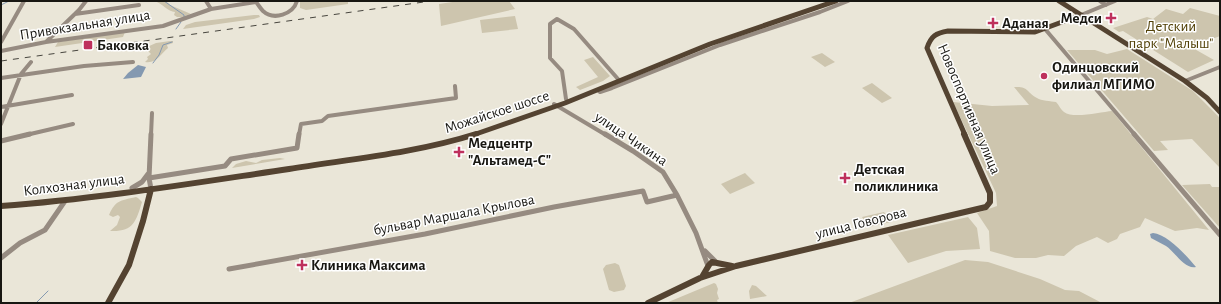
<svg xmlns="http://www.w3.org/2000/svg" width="1221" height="304" font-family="'Alegreya Sans',sans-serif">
	<rect width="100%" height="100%" fill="#eae6d8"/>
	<path fill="#cdc5ae" d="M154,1H166L170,5L191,14L182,17H177L174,15L175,12C168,12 162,3 154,1Z
		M300,1H348V4L306,10L300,8Z
		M459,1H509L515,9L441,26L439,4Z
		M1190,8L1220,16V36L1191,47L1214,60L1188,72L1123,31L1119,32L1113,28L1147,17L1153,19L1166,9L1183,14Z
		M254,15H259L260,17L254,19L183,29L186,25L195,22Z
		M515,16L518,29L482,33L480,20Z
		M125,32L123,37L55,47L58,42Z
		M170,41H173V43L167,45L168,48C161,53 157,64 145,62L148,59L147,57L151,54L147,50V47L156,43Z
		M1127,49L1193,91L1218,116L1220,119V168L1192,139L1160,141L1168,150L1154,151L1067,50H1095L1107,54Z
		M822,53L835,62L825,67L811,57Z
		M593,57L610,76L603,81L580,90L576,87L598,77L584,60Z
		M872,83L892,98L882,103L862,88Z
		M1014,87C1029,86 1026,92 1037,98C1041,101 1051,101 1056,102C1059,105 1061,110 1064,112C1073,119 1101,112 1112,111L1209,230L1197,228L1175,231L1145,218L1140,227L1120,234L1117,239L1108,243L1097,237L1076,246L1064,256L1048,255L1036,258H1015L990,251L989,231L977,213L997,206L996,193L953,102L992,106L1029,105Z
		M280,158L285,159L232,168L236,164L246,161L256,163L262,160Z
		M745,173L755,183L730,194L721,184Z
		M1210,184L1212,187H1220V228L1182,185Z
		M136,197L138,198L142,202C136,222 133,232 110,231L117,225L120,217L118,215L113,217L109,215C116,200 119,201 136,197Z
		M884,212L891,222L869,227L862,217Z
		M968,217L977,228L980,249L946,251L908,263L888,235Z
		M965,260L988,262L1040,279L1065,290L1079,291L1102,303H849Z
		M615,263L619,265L626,286L624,290L614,292L609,290L603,269L606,265Z
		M714,283L716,284L718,289L717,293L719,299L717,300L718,303H666Z
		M752,285L756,286L767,296L750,299L749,291Z"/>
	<path fill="#8499b1" d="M138,65L146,67L141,77L123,79L128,73Z
		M1153,233C1167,234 1187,256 1196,267C1185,270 1174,251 1166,246C1161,243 1156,241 1151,238L1150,234Z"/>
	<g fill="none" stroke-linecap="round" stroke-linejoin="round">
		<path stroke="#8499b1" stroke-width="1" d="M164,1L184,15V17
			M1,5L9,1
			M176,29L181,22
			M153,63L159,55L163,45L172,42
			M36,303L48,291"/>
		<path stroke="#968b81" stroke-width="4" d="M206,1L211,9
			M255,1C258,4 260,8 263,11C274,21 293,14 297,1
			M1100,1L1106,5
			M75,14L139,5
			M1081,15L1115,1
			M1045,29L1135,135
			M1,42L24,1
			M46,42L79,10L86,1
			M1,51L46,42L163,26L211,9L256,2
			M1,78L84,66L133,62
			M1185,81L1220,67
			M598,90L600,92L612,88L720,45L820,12L848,1
			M566,99L562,71L550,58V24L557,19L574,29L618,79
			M554,104L606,135
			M1,107L72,95
			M1,124L21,74L31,62
			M26,135L73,124
			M151,135L152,113
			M299,135L301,124L322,121L328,116L456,98L455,86"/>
		<path stroke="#968b81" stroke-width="5" d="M605,134L633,151L663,172L677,195L696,233L708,266
			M1134,134L1220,235
			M1,141L30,134
			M149,178L225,166L231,159L297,148L299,134
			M132,188L142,182L148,174
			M151,189L149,178L151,134
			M705,251L716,262
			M1,258L20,243L45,230L65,201
			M229,269L425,234L554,207L643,191L647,202L677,195"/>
		<path stroke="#544331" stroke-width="5" d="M1059,1L1185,81L1207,98L1220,112
			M473,135L565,103L710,44L836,1
			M965,135L927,48C931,36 936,33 948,31L1035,32L1081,15"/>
		<path stroke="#544331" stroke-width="6" d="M1,206C97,199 194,183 289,169C351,159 416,153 476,134
			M702,277L709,265L712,262L732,266
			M108,303L129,265L143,221L151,189
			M648,303L700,278L736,266L986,207L990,202V193L964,134"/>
		<path stroke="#47453e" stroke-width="1" stroke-dasharray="6 6" stroke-linecap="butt" d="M1,61L431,1"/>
	</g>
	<g fill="#be305d" stroke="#fff" stroke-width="1.5">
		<path d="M1109 12h4v4h4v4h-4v4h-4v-4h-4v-4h4z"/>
		<path d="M991 17h4v4h4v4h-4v4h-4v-4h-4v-4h4z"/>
		<rect x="83" y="40" width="10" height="10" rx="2"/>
		<circle cx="1044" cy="76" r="4"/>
		<path d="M457 146h4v4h4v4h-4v4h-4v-4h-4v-4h4z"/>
		<path d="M843 172h4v4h4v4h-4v4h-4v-4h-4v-4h4z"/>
		<path d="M300 259h4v4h4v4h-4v4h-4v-4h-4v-4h4z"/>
	</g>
	<g text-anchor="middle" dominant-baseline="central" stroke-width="3" stroke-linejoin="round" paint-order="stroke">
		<g font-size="15" font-weight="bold" fill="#181712" stroke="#fff" text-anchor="start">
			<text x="1102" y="18" text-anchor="end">Медси</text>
			<text x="1002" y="23">Аданая</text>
			<text x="97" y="45">Баковка</text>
			<text x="1052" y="67">Одинцовский<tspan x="1052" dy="17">филиал МГИМО</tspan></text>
			<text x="468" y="143">Медцентр<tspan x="468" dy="17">"Альтамед-С"</tspan></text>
			<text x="854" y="169">Детская<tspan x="854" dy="17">поликлиника</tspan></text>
			<text x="311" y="265">Клиника Максима</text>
		</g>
		<g font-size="15" fill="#181712" stroke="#fff">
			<text transform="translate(85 25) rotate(-9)">Привокзальная улица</text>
			<text transform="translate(969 109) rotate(67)">Новоспортивная улица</text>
			<text transform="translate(497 112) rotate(-18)">Можайское шоссе</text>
			<text transform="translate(631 139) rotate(34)">улица Чикина</text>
			<text transform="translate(74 185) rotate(-7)">Колхозная улица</text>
			<text transform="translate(454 215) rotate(-11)">бульвар Маршала Крылова</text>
			<text transform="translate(861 223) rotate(-14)">улица Говорова</text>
		</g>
		<g font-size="15" fill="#524108" stroke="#fff">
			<text x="1171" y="26">Детский<tspan x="1171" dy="17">парк "Малыш"</tspan></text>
		</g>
	</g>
	<rect width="1221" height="304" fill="none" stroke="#181712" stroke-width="4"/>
</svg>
